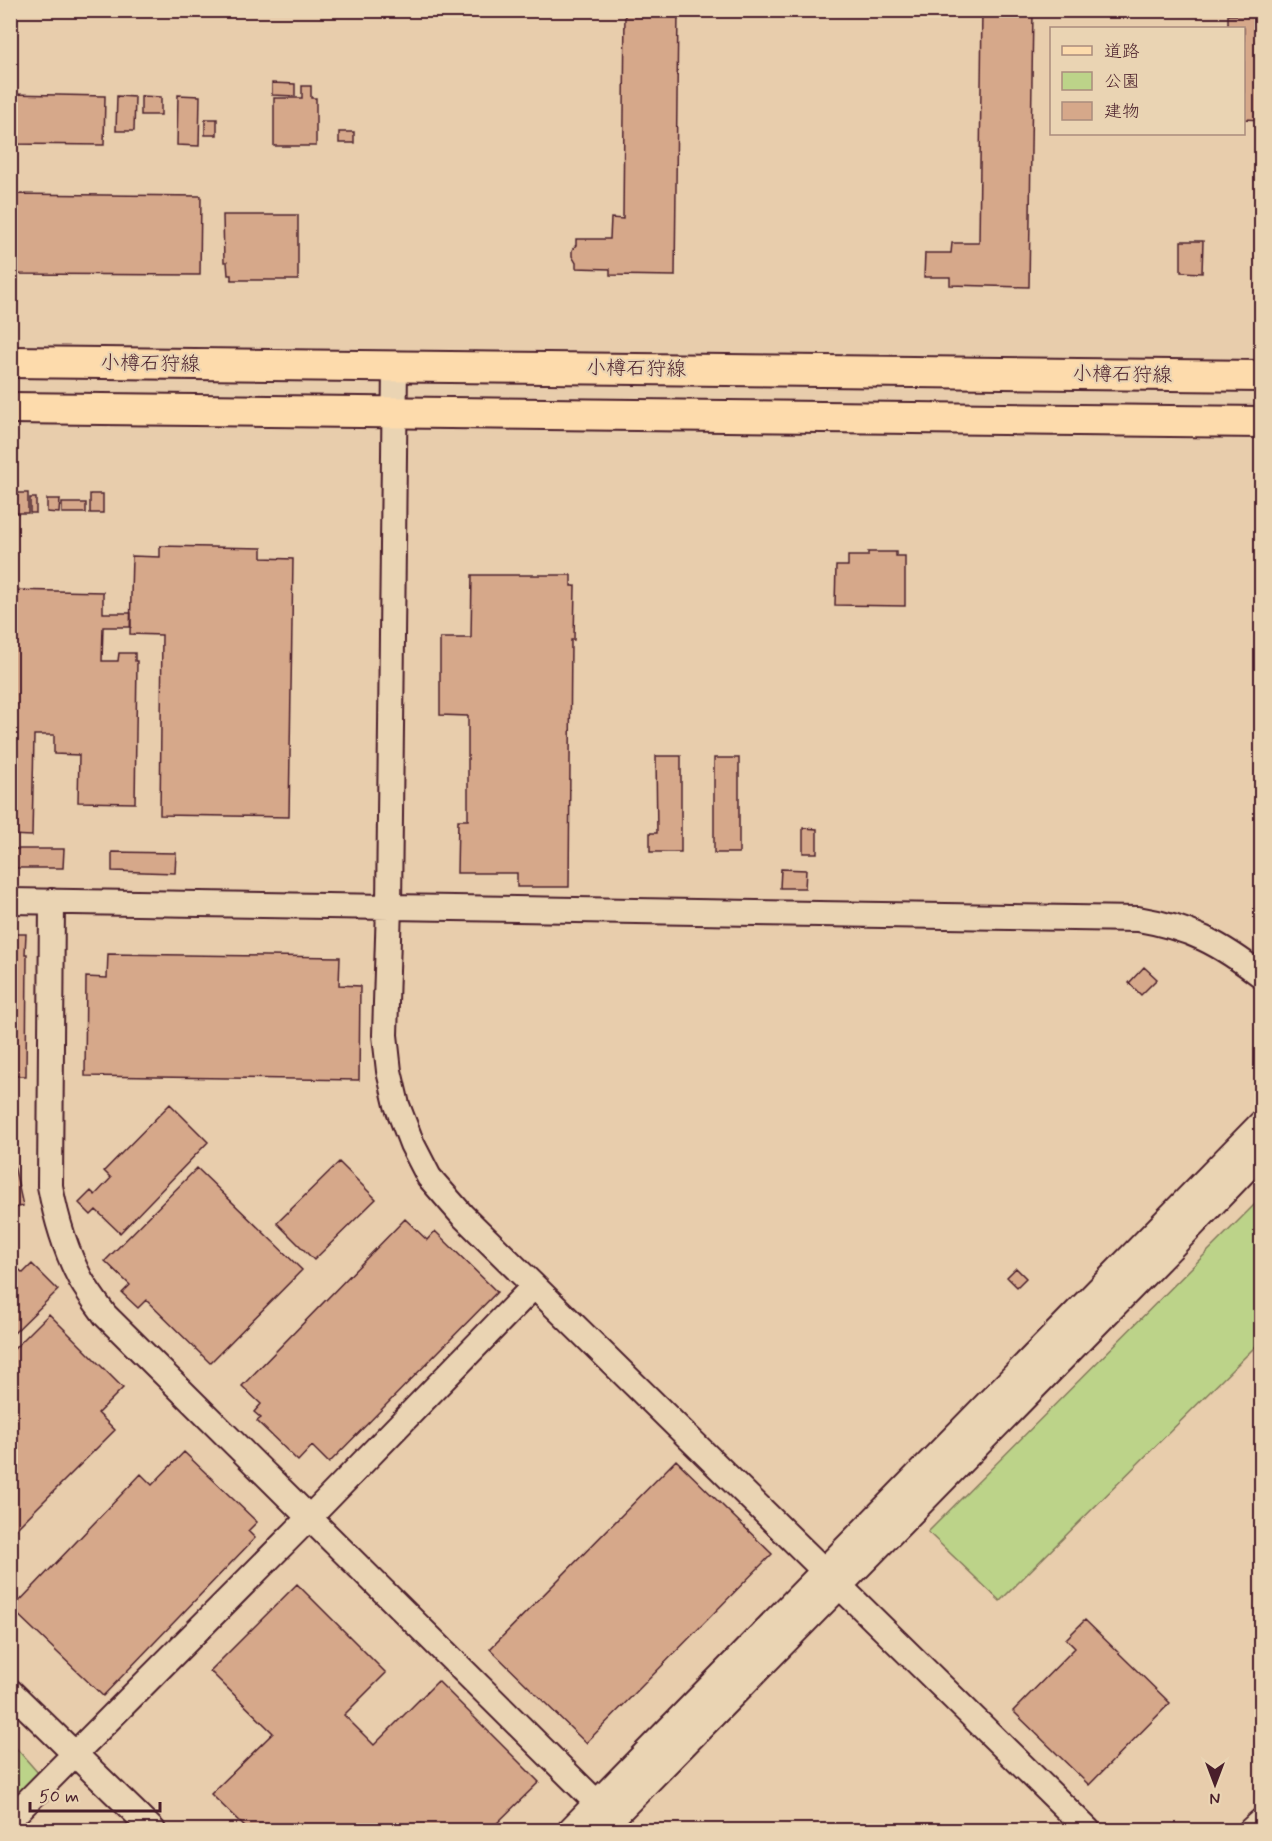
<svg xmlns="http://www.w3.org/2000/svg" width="1272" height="1841" font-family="Mynerve,'Klee One',sans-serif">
	<rect width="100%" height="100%" fill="#e8cdac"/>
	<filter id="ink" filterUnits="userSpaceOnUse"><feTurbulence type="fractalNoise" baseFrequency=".0167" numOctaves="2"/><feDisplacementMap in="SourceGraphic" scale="12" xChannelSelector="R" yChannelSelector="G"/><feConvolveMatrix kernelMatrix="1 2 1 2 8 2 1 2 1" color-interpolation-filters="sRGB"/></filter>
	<g filter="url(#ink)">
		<path fill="#bcd389" stroke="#83795a" stroke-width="1.5" d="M1261,1198V1341L1000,1601L928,1532Z
			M10,1741L39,1774L10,1809Z"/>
		<path fill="#d6a88a" stroke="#4a1f2b" stroke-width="1.5" d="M625,10H678L675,276L610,275V269L576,268V263L572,256V250L576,245V239H610L611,218L623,219Z
			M982,10H1033L1029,287L950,285V277H924L925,253H951L952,243H979Z
			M1228,15H1262V120L1244,119V28H1228Z
			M272,83L295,84V96L272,95Z
			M302,86H311V98H316V146H274V98H302Z
			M10,94L105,96L104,145L10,144Z
			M178,95L200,96L199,146L177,145Z
			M117,96L135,97L134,131H116Z
			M141,96L161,97V115H141Z
			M205,119H217V135H205Z
			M339,132H354V143H339Z
			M10,194L201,196L200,275L10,274Z
			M223,215H298V280H231V275H228L227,262H224Z
			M1260,233H1262V317H1259Z
			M1181,241H1203L1202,273L1181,272Z
			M10,493H28V513H10Z
			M90,494H103V513H90Z
			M30,498H36V513H30Z
			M47,499H60L59,513L47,512Z
			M62,503H86V513H62Z
			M160,546L262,548V558L293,559L289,817L160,815L162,635L130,634L132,556L160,557Z
			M868,552H896V556H905V606L835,605L836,566H848V556H868Z
			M472,575H571V586H575L574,640H571L569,887H517V873H457L458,820H468V716L440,715V638H471Z
			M10,590L103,592V613H131V627H103L102,661H118L119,653H135V661H137L135,803L78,802L79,755L54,754V735H34L32,836L10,835Z
			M656,756H681V852H650V833H657Z
			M714,758H739V853H714Z
			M803,828L817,829V853H803Z
			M10,849H64L63,868H10Z
			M112,852L176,853L175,873L112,871Z
			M781,869L806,870L805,888H780Z
			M10,934H26L25,954H27L26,1076H10Z
			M108,954L340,957L339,985L360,986L359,1080L85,1076L86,977L107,978Z
			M1144,967L1157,979L1141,995L1129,983Z
			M170,1104L208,1142L120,1233L96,1210L91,1215L79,1203L91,1191L95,1195L111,1178L104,1171Z
			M10,1147L23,1206L10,1209Z
			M339,1162L376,1199L314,1260L277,1223Z
			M197,1168L302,1270L210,1363L146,1300L138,1308L122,1293L130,1285L105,1261Z
			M405,1219L427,1240L435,1231L497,1292L329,1463L312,1446L298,1461L257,1421L261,1418L254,1412L261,1404L242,1386Z
			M10,1261L23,1273L32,1264L58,1290L10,1337Z
			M1016,1268L1026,1278L1017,1287L1007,1277Z
			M49,1314L123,1388L98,1413L115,1430L10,1535V1353Z
			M184,1452L257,1522L248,1531L255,1538L103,1696L12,1609L141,1474L152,1485Z
			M676,1460L772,1554L586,1743L490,1649Z
			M297,1584L386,1673L344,1715L374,1745L438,1681L539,1782L490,1830H248L211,1794L273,1733L210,1671Z
			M1085,1620L1170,1703L1089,1785L1013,1711L1075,1648L1066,1639Z"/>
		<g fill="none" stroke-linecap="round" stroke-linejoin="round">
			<defs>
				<path id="minor" d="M395,366L389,906L385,1035L389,1071L397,1105L412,1144L429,1177L462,1215L1088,1830
					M10,901L1138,919C1191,928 1219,943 1262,976
					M52,901L50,1186C56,1218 65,1250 81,1280C88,1292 97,1304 105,1315L613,1819
					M10,1691L153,1830
					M10,1819L309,1518L534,1286
					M570,1830L1262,1122
					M601,1830L1171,1248L1262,1153
					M1251,1830L1262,1820"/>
				<path id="major" d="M10,362L1262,376
					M10,408L1262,422"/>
			</defs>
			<use href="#minor" stroke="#4a1f2b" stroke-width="28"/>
			<use href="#major" stroke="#4a1f2b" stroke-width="34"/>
			<use href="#minor" stroke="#ead4b3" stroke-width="24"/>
			<use href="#major" stroke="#fddbac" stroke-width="30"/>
		</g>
	</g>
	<g text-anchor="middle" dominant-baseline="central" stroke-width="4.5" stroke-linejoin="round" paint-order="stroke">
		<g font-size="20" fill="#4a1f2b" stroke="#ead4b3">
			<text transform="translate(150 364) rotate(1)">小樽石狩線</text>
			<text transform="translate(636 369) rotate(1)">小樽石狩線</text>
			<text transform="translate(1122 375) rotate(1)">小樽石狩線</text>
		</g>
	</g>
	<rect width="1272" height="1841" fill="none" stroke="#ead4b3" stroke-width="36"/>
	<rect x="18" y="18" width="1236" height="1805" fill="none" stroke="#4a1f2b" stroke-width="2" filter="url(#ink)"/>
	<rect x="1050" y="27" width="195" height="108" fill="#ead4b3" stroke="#aa8c7d" stroke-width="1.5"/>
	<rect x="1062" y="46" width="30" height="9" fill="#fddbac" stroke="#aa8c7d" stroke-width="1.5"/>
	<text x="1104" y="57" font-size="18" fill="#4a1f2b">道路</text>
	<rect x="1062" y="72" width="30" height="18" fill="#bcd389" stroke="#aa8c7d" stroke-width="1.5"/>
	<text x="1104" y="87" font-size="18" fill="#4a1f2b">公園</text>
	<rect x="1062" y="102" width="30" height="18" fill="#d6a88a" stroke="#aa8c7d" stroke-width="1.5"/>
	<text x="1104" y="117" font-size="18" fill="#4a1f2b">建物</text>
	<g transform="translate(1215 1784) rotate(180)" stroke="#ead4b3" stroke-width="4.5" paint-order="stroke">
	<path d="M0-4.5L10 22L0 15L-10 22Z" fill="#4a1f2b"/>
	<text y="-9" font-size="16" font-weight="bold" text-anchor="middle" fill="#4a1f2b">N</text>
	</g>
	<path d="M30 1802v9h130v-9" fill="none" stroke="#4a1f2b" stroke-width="3"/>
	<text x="39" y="1802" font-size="18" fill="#4a1f2b" stroke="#ead4b3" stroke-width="4.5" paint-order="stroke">50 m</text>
</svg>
